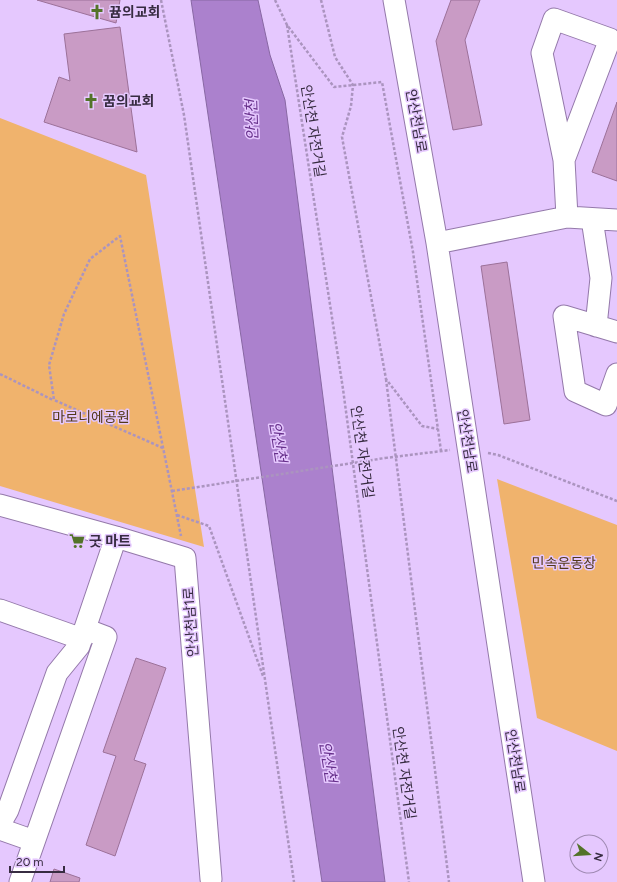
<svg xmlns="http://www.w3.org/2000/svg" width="617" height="882" font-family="Figtree,'Noto Sans KR',sans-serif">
	<rect width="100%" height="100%" fill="#e5c8fe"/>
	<path fill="#f0b36d" d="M0,118L146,175L204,547L0,486Z
		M497,479L617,525V751L537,718Z"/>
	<path fill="#ab81cd" stroke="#8868a3" d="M191,0H258L270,55L285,100L385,882H322Z"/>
	<path fill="#c99bc5" stroke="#9c7199" d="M37,0H120L116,23Z
		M451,0H480L465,40L482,125L453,130L436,41Z
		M120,27L137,152L44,122L59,77L70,81L64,34Z
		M617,102V181L592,172Z
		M507,262L530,420L504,424L481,266Z
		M136,658L166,668L134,760L146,764L115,856L86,845L116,756L103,752Z
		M54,869L80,878L79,882H50Z"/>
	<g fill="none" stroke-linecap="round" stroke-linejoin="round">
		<defs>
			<path id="minor" d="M394,0L437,243L534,882
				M564,160L542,53L554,19L610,39L564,160L567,217
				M592,219L601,278L596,326
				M437,243L567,217L617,220
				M617,332L564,316L575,391L606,405L617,374
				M0,505L116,537L185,558L211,879
				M0,610L82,639
				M0,824L8,810L57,673L79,646L116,537
				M0,829L34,841
				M20,882L106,637L85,629"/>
		</defs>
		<use href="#minor" stroke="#9479aa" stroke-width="23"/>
		<path stroke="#ab94bf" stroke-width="2.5" stroke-dasharray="3 2" stroke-linecap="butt" d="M161,0L184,115L294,882
			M275,0L287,25L334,87L382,82L413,252L441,451
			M321,0L335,57L353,85L351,106L342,137L386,379L422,426L438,429
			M287,25L343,389L409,882
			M0,374L53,400
			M386,379L449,882
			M163,448L54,400L49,365L64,314L90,259L120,236L181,536
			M488,453L498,455L617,501
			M385,458L450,450
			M177,515L209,526L263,676"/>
		<use href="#minor" stroke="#fff" stroke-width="21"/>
		<path stroke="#ab94bf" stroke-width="2.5" stroke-dasharray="3 2" stroke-linecap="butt" d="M172,491L385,458"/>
	</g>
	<defs>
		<symbol id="church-bare" viewBox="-9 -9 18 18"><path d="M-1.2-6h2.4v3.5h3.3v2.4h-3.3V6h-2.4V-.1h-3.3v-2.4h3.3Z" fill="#537329" stroke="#e5c8fe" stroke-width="2.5" paint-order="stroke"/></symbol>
		<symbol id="supermarket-bare" viewBox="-9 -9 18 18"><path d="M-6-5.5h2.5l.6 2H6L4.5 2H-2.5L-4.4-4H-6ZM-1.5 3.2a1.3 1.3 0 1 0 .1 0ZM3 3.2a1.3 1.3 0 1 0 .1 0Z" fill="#537329" stroke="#e5c8fe" stroke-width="2.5" paint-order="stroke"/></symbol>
	</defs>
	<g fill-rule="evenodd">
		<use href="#church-bare" x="86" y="1" width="22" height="22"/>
		<use href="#church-bare" x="80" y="90" width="22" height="22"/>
		<use href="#supermarket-bare" x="66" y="530" width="22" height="22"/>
	</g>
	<g text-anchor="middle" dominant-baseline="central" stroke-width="3" stroke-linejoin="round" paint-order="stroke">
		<g font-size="14" font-weight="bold" fill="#372c41" stroke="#e5c8fe" text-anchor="start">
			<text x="109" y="12">뀸의교회</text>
			<text x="103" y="101">꿈의교회</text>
			<text x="89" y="541">굿 마트</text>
		</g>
		<g font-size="14" fill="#372c41" stroke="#e5c8fe">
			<text transform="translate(416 121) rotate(80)">안산천남로</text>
			<text transform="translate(313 131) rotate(81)">안산천 자전거길</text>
			<text transform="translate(467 441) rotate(81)">안산천남로</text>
			<text transform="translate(362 452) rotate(82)">안산천 자전거길</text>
			<text transform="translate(191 622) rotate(-94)">안산천남1로</text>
			<text transform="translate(515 761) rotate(81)">안산천남로</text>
			<text transform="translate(404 773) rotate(82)">안산천 자전거길</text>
		</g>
		<g font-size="14" fill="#533919" stroke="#e5c8fe">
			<text x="91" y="417">마로니에공원</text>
			<text x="564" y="563">민속운동장</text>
		</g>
		<g font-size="15" font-style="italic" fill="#67308b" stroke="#e5c8fe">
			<text transform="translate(252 120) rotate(-92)">안산천</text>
			<text transform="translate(278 442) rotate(81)">안산천</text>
			<text transform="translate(328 762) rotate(81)">안산천</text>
		</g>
	</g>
	<g transform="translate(589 854) rotate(107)"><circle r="19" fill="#e5c8fe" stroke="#9f8ab2"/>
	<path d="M0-3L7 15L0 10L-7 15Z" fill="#537329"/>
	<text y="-6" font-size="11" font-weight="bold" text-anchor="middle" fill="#372c41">N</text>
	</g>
	<path d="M10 866v6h54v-6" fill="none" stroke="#372c41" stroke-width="2"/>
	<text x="16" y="866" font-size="12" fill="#372c41" stroke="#e5c8fe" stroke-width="3" paint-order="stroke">20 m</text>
</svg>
